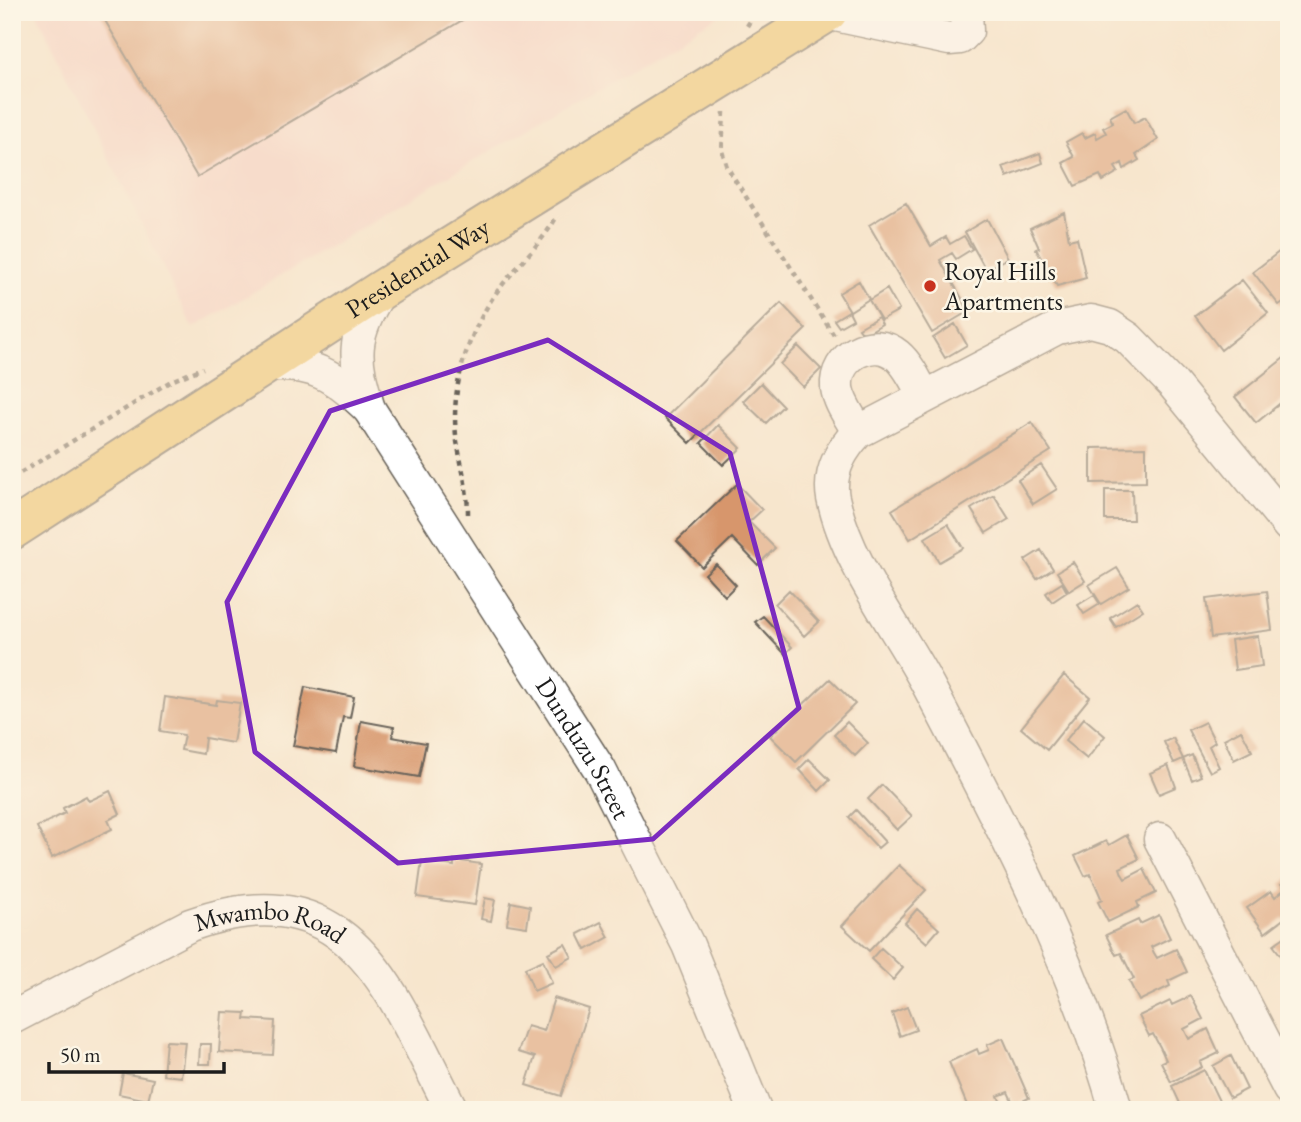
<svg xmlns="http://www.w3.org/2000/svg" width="1301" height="1122" font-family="'EB Garamond',serif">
	<rect width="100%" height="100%" fill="#fcf5e5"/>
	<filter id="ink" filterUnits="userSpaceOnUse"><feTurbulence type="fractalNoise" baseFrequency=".0143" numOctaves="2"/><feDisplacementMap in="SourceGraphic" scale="14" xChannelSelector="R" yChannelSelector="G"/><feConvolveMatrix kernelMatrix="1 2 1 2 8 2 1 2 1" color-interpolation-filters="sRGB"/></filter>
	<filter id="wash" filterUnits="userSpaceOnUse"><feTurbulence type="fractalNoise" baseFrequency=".00686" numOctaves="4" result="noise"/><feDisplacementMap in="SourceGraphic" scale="28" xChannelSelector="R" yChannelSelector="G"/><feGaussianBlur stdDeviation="1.57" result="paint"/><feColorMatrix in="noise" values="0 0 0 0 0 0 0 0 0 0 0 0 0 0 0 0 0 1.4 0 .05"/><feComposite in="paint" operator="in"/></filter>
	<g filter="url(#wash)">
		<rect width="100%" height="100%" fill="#f7e6cd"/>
		<path fill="#f7d1c8" d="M36,12H724L193,328Z"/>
		<g id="blocks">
			<path fill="#d7966c" d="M100,12H476L197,177Z
				M1126,108L1134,123L1145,117L1158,140L1136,155L1139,160L1124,169L1122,163L1115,167L1118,172L1103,181L1100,175L1075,186L1063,163L1074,157L1066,142L1082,133L1085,138L1095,133L1097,138L1106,133L1103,128L1113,123L1110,117Z
				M1040,153L1043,163L1007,177L1003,167Z
				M906,203L931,246L946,237L950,244L964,236L972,249L956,259L952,253L940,260L969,311L932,333L869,225Z
				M1064,212L1069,240L1077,238L1086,278L1057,286L1036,249L1039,248L1030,228Z
				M987,219L1008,258L986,270L965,232Z
				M1289,244V298L1279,305L1253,272Z
				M1242,280L1268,313L1221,350L1195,316Z
				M859,281L869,299L850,311L839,293Z
				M887,289L899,310L881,320L869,300Z
				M781,303L806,329L690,443L665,418Z
				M849,311L853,319L839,327L834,320Z
				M878,317L882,324L864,335L859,328Z
				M955,324L967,345L945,358L933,338Z
				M798,346L821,369L803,387L780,364Z
				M1289,354V396L1256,423L1235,397Z
				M761,383L783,406L766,423L743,401Z
				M1032,422L1051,451L910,539L892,510Z
				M718,425L741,448L723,465L701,443Z
				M1146,447V482L1091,483V448Z
				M1041,465L1057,489L1033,504L1018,480Z
				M737,484L762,510L749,522L775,548L758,565L732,538L702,567L677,541Z
				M1105,490H1132L1133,520H1105Z
				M994,495L1009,519L986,533L971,509Z
				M948,524L963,548L939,562L925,538Z
				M1041,550L1053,569L1037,579L1025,560Z
				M1073,562L1085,581L1069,591L1057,572Z
				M716,564L736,585L725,596L705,574Z
				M1117,568L1129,587L1101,604L1089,585Z
				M1062,583L1067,592L1052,602L1046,593Z
				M789,590L819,622L804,636L775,604Z
				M1267,591L1272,630L1211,638L1206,599Z
				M1094,595L1100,604L1084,614L1078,605Z
				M1137,601L1143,610L1116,627L1110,618Z
				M763,616L792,647L785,654L755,622Z
				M1258,636L1262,666L1235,670L1231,640Z
				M1064,675L1090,697L1047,750L1021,728Z
				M830,679L855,704L796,762L770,736Z
				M305,687L354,697L350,718L343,717L336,753L293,746Z
				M165,697L216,705L217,700L240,703L233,743L205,738L203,754L181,750L184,735L160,731Z
				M1084,718L1105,736L1087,759L1065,741Z
				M361,721L394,727L392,737L426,743L419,777L354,766Z
				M847,722L868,743L855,756L834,735Z
				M1205,722L1215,742L1209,746L1219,767L1210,772L1188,730Z
				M1241,730L1252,751L1234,760L1224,739Z
				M1173,738L1183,759L1174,763L1164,742Z
				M1192,755L1201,776L1192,780L1183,759Z
				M809,759L830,780L819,791L799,769Z
				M1168,765L1176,787L1159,794L1150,773Z
				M882,785L912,816L897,830L868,799Z
				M110,791L120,814L108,820L112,829L52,858L37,827L65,813L63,808L86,796L89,801Z
				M856,810L885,842L878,848L849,817Z
				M1127,835L1139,859L1120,868L1122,874L1125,879L1144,869L1156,893L1137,902L1139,907L1108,922L1098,902L1102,900L1096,886L1090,874L1085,876L1075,856L1106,841L1109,845Z
				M454,860L481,864L475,905L417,897L422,861L454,866Z
				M899,865L926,890L869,951L842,926Z
				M1289,878V924L1285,918L1265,933L1247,908L1271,891L1275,897L1285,889L1281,884Z
				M485,898L495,900L491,921L481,919Z
				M511,902L530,906L527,927L507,924Z
				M917,909L939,929L927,943L905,923Z
				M1159,915L1170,938L1151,947L1154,953L1157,958L1176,949L1187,972L1168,981L1170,986L1139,1001L1129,981L1134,979L1121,953L1116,955L1106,935L1138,920L1140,924Z
				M601,922L609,937L586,950L578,934Z
				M1289,934V966L1273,945Z
				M565,944L572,957L556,966L548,953Z
				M881,948L903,968L893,980L871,959Z
				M543,960L552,983L534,991L525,968Z
				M1191,996L1203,1019L1184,1029L1189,1039L1208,1029L1219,1053L1200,1062L1202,1067L1171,1082L1161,1062L1166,1060L1160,1047L1153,1034L1149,1036L1139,1016L1170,1001L1172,1005Z
				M554,998L589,1009L561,1096L526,1085L535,1057L518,1052L527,1026L544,1031Z
				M907,1007L916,1030L900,1036L892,1013Z
				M222,1012L246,1013L245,1019L275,1021L273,1055L219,1052Z
				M1003,1038L1029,1098L1014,1105L1008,1092L998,1096L1004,1110H969L949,1062L977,1049L979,1054L989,1050L987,1045Z
				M166,1041L185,1042L181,1077L163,1075Z
				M200,1044H211L210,1064H199Z
				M1231,1056L1247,1089L1230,1098L1213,1066Z
				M1204,1070L1220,1103L1207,1110H1183L1172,1086Z
				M123,1073L153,1079L148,1100L119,1094Z"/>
		</g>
	</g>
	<g filter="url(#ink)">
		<use href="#blocks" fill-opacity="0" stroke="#69635a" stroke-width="2"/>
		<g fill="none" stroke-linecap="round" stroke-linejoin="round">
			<defs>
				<g id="minor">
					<path d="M826,13L949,39L960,38L967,31L966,12"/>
					<path id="s1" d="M381,290C352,338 352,355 369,409L600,770L688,945L755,1110"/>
					<path d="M263,366C313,361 334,375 369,409"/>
					<path d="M858,432C851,418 839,403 837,388C834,356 873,335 897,355C909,365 917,383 924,396"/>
					<path d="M1160,839L1289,1089"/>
					<path id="s2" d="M12,1018L190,925C353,866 391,994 452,1110"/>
					<path d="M1116,1110C1075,962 1000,822 929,687C898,628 847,564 833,498C828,472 841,450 858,432L1057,328L1091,321L1110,326L1128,338L1173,384L1289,526"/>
				</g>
				<g id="major">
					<path id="s3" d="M12,530L381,290L828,12"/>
				</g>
			</defs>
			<use href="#minor" stroke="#69635a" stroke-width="35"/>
			<use href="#major" stroke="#69635a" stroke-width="42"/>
			<path stroke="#69635a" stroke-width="4.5" stroke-dasharray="5 5" stroke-linecap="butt" d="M747,26L756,12
				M724,112L722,151L727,167L835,337
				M12,478L171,381L203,368
				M468,514C468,487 460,462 456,435C451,388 466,341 490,302C509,272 538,249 556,218"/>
			<use href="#minor" stroke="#fff" stroke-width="32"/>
			<use href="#major" stroke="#eec569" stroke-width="38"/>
		</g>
	</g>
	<path d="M0 0H1301V1122H0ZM548,340L730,453L799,708L653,839L398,863L255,752L227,602L330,411Z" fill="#f7e6cd" fill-opacity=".55" fill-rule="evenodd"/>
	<path fill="none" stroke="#7b2cbf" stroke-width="5" stroke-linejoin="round" d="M548,340L730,453L799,708L653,839L398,863L255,752L227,602L330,411Z"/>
	<circle fill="#c8321e" stroke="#fcf5e5" stroke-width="2.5" cx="930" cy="286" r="7"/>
	<g text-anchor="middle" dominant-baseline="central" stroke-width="5" stroke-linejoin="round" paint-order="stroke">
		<g font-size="26" fill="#1c1c1c" stroke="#fcf5e5">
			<text stroke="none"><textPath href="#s3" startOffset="483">Presidential Way</textPath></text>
			<text stroke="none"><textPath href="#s1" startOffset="527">Dunduzu Street</textPath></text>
			<text stroke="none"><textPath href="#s2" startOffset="284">Mwambo Road</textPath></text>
		</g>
		<g font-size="26" fill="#1c1c1c" stroke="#fcf5e5" text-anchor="start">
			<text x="944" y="271">Royal Hills<tspan x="944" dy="30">Apartments</tspan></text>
		</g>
	</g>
	<rect width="1301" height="1122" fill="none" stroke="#fcf5e5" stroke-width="42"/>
	<path d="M49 1062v10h175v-10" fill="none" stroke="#1c1c1c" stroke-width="3.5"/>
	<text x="60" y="1062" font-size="21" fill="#1c1c1c" stroke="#fcf5e5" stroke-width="5" paint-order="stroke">50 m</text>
</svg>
